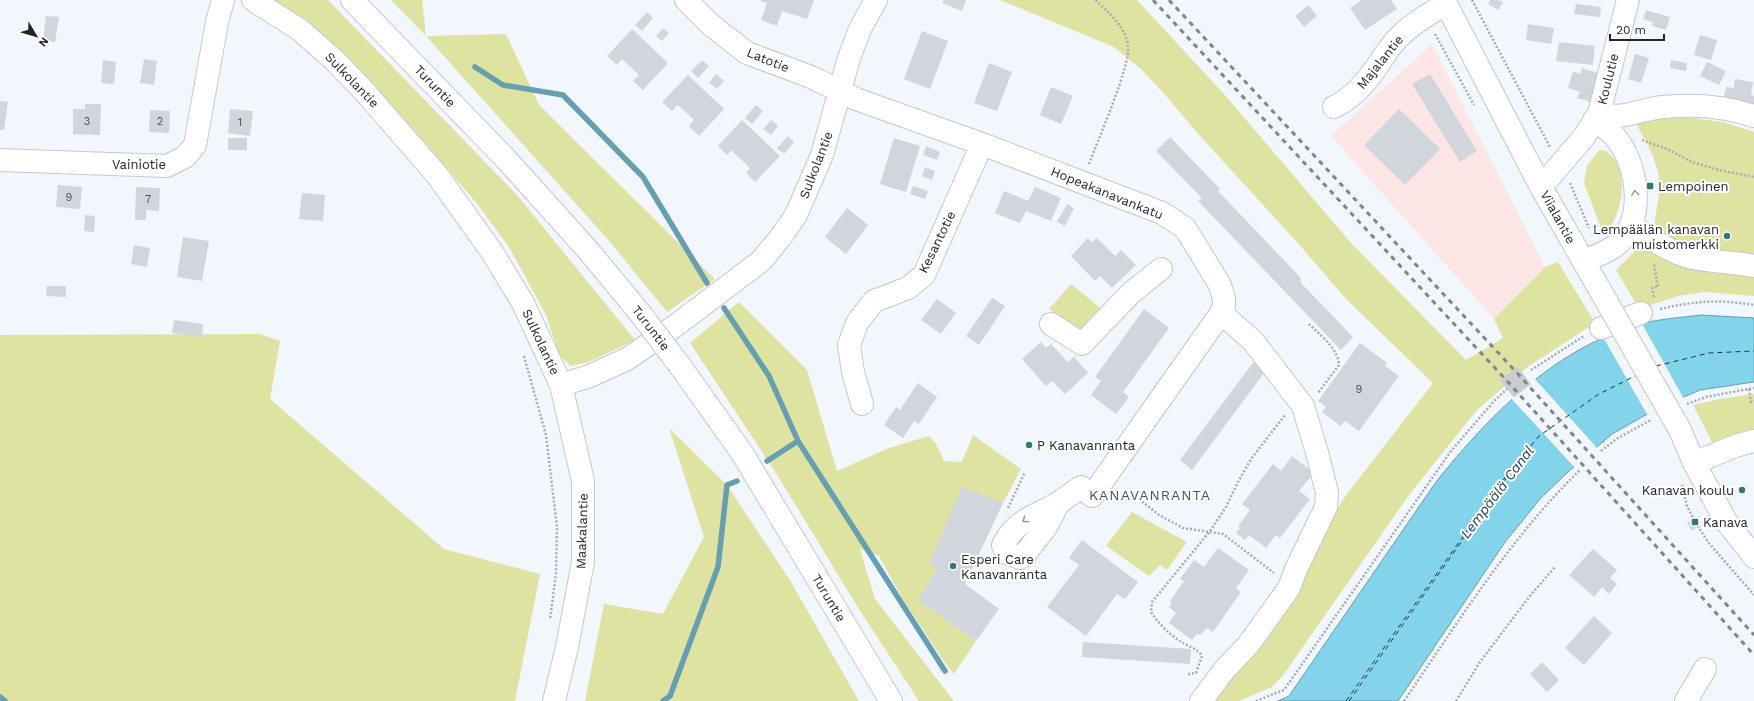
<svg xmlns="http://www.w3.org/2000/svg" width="1754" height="701" font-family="'Work Sans',sans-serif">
	<rect width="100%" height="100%" fill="#f2f6fd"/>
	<path fill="#fbe6e5" d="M1432,44L1545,267L1494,319L1331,136Z"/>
	<path fill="#dee3a2" d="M268,0H328L517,195L635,340L589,362L571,366L559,355L546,315L509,247L478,205L427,145L369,80L303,21Z
		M391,0H422L426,36L506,34L539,105L715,279L667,312L610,242L426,36Z
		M1000,0H1137L1224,94L1351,243L1466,360L1503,338L1494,319L1545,267L1558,262L1595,323L1526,368L1477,410L1409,495L1284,674L1272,687L1239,701H1206L1347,494L1433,383L1346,299L1297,242L1201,137L1167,97L1142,70L1114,47Z
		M1673,116L1723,122L1754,132V259C1716,253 1686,250 1654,227C1655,216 1658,204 1659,193C1662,166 1646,142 1634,120Z
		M1599,150L1606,151C1609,154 1613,156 1615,160C1629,182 1620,218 1604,236L1584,183L1587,166Z
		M1644,248L1754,271V296L1704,292L1678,296L1639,309L1616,270L1637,249Z
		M1071,284L1103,310L1080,334L1049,309Z
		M739,302L807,370L837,471L889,448L929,436L936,444L944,461L962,462L973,435L1021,469L1003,503L962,488L937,569L918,600L976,641L954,674L943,660L902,598L879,556L860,549L875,599L954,701H919L857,606L776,473L690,343Z
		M260,334L280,341L270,399L444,549L540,574L515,701H0V335Z
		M1754,394V434L1713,444L1693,405L1720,399Z
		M669,428L727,485L791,582L859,701H585L604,604L663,614L704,537Z
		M1132,512L1187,542L1167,570L1160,565L1149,576L1106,546Z"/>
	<path fill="#83d3eb" stroke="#669fb0" d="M1701,315L1754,318V382L1700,390L1658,408L1612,434L1569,471L1540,499L1505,542L1398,701H1278L1289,696L1436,482C1488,417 1550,353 1631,327C1653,319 1678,318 1701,315Z"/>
	<path fill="#f2f6fd" d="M1641,322L1684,399L1648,416L1603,337Z
		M1534,378L1598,449L1575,468L1510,397Z"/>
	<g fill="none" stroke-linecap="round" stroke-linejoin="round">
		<path stroke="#669fb0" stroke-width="5.5" d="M475,67L503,85L563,95L643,177L707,283
			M724,308L769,376L798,441
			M767,461L798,441L945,671
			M0,697L5,701
			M663,701L670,696L718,567L727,485L737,481"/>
		<path stroke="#153b46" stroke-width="1" stroke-dasharray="5 4" stroke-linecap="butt" d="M1656,366L1709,353L1754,351
			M1346,701L1509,472L1539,436L1599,394L1637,375
			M1349,701L1517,463"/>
	</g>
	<path fill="#d1d5dc" d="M759,0H814L807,19L782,11L777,26L761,20L767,3Z
		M944,0H966L962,11L942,3Z
		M1362,0H1391L1397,9L1365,30L1350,8Z
		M1490,0H1499L1503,2L1498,10L1488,4Z
		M1576,4L1601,7L1600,17L1574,14Z
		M1308,5L1317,16L1304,27L1295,16Z
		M1646,10L1670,17L1666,30L1652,26L1653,22L1643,19Z
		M647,12L653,18L642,31L635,25Z
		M46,16L59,17L55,42L43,41Z
		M1528,24L1554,28L1551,44L1526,40Z
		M663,28L669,33L662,41L656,36Z
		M632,29L668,63L643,90L633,81L639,75L622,59L617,65L607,56Z
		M922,31L948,41L930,89L904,79Z
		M1700,35L1717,40L1711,60L1694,55Z
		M1559,42L1595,46L1593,65L1556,61Z
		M1635,54L1649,58L1641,83L1628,79Z
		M144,59L157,61L154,85L140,83Z
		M103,60L116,62L114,84L101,83Z
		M702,60L709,66L698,78L691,71Z
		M1671,60L1687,63L1686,71L1670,68Z
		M1707,62L1726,71L1719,85L1700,76Z
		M989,63L1012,72L997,111L974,103Z
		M1582,68L1603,75L1594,103L1577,98L1580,92L1568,88L1573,71L1580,74Z
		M716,74L724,81L717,89L709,83Z
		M1430,74L1477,151L1460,162L1412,84Z
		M688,75L724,109L699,136L689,126L694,120L678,105L672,111L662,102Z
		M1735,79L1753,82L1751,95L1754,96V108L1723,102L1726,87L1734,88Z
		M1051,87L1073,96L1061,124L1040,115Z
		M0,101L8,102L4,130H0Z
		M85,104H101L100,135L73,134V109H85Z
		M756,105L763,111L752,124L745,118Z
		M230,109L253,111L250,136L228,133Z
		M1399,109L1440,149L1405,185L1364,145Z
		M150,110L170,111L169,133L149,132Z
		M742,120L780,156L755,182L746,173L750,168L731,150L727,155L718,146Z
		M771,120L778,126L771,135L763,129Z
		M788,136L794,142L784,154L777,148Z
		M1170,137L1220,189L1218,191L1300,277L1301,283L1353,337L1341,350L1198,201L1202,198L1156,151Z
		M228,138H247V150H228Z
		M894,138L920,146L906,192L880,184Z
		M926,146L940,152L937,160L923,155Z
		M925,167L935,171L932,180L922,176Z
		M58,185L82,187L80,209L56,207Z
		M913,186L928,191L925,199L910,194Z
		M136,187L160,188L159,211L146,210V220H135Z
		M1035,187L1061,198L1051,221L1026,211L1020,223L995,213L1004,191L1028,201Z
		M302,193L325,195L323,221L299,219Z
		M1067,204L1074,208L1065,226L1057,222Z
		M847,208L868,225L846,254L825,237Z
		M85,215L95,216L94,232L84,231Z
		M183,237L209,241L202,281L177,277Z
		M1088,238L1092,242L1097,238L1115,256L1121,250L1136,265L1112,288L1100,276L1095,281L1071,256Z
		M134,245L150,248L147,267L131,264Z
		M47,286H66V297L46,296Z
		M992,298L1005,306L979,345L966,336Z
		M937,299L956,313L941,334L921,320Z
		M1144,309L1169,328L1123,392L1129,397L1116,414L1091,395L1101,381L1095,377Z
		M174,320L203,324L202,337L172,333Z
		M1041,342L1046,348L1051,344L1068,362L1074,357L1088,373L1065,394L1052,381L1046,386L1022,359Z
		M1360,343L1387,363L1385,366L1399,376L1359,431L1345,421L1341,426L1322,412L1326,407L1318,401Z
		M1255,360L1267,369L1192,470L1180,460Z
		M918,383L937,397L919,424L914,421L903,438L884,425L896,407L900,410Z
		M1292,456L1314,473L1299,491L1310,499L1280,538L1276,535L1266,548L1249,535L1245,540L1236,533L1240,528L1238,526L1250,510L1242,504L1273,464L1281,471Z
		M962,487L1003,503L965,584L999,609L976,641L918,600L937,569L929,563Z
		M1691,520L1696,528L1692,531L1687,523Z
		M1082,540L1138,582L1125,599L1117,594L1086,636L1047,607L1079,565L1069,558Z
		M1218,548L1249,570L1236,588L1241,592L1213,632L1207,628L1200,635L1197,634L1192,640L1169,623L1176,613L1169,607L1172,603L1170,601L1184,581L1180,579L1194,560L1204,567Z
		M1593,549L1617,570L1610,578L1617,584L1609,594L1602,587L1594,597L1569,575Z
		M1594,616L1612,633L1584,665L1565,648Z
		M1083,642L1191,649L1190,664L1082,657Z
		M1542,662L1559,680L1547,692L1530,674Z"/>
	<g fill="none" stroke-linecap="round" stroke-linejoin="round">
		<path stroke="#c9ccd2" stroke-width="22" stroke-dasharray="22 11" stroke-linecap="butt" d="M1507,389L1531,370"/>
		<defs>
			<path id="minor" d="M253,0L300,30L333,59L364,91L437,175L492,252L523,303L561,385L590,376L627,359L675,326L761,261L780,238L796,215L822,155L849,58L860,29L876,0
				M686,0L711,25L747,53L811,77L856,99L982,144L1162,213L1185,228L1220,285L1224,299V306L1221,313L1092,496L1081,487C1074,492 1067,497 1060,502C1037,516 1017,518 1003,545L1007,553L1020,558L1024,555L1046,527L1059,502
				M1334,107C1346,101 1356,93 1365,82C1378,68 1386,49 1400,36C1413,23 1430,13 1446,4
				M1599,113C1626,121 1638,109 1663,107C1693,104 1725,106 1754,116
				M0,160L167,166L185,157L195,145L217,22L223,0
				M1541,187L1584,137L1599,113L1628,0
				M1631,225C1650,238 1670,253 1693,258C1713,262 1734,262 1754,266
				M1583,261C1596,256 1611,251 1621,241C1645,214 1637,164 1616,138C1610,131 1602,125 1594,120
				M1051,324L1082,344L1131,293L1161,269
				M1601,328L1641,313
				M862,404L853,372L849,345L857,323L874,301L908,288L924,275L982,144
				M1694,463L1735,446L1754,441
				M554,701L567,647L583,562V481L561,385
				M1201,701L1225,669L1248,645L1289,588L1296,569L1326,507L1327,492L1316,449L1303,406L1253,341L1221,313
				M1686,701L1705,669"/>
			<path id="major" d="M352,0L506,159L587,249L640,313
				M1444,0L1541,187L1604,297
				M680,366L742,453L891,701
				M1680,430L1694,463L1726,521L1754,557"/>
		</defs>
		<use href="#minor" stroke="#c5c8d0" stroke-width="24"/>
		<use href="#major" stroke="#c5c8d0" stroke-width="24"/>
		<path stroke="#a8abb0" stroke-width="2.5" stroke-dasharray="2 2" stroke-linecap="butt" d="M1472,0L1550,147
			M1435,34L1474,105
			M1642,140L1667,149L1692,162L1719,170L1754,177
			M1089,164C1097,142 1131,65 1128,46C1126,27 1108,12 1095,0
			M1570,183L1589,228
			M1654,297L1652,288L1658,287L1654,264
			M1660,309C1695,301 1718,299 1754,305
			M1309,324C1320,335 1338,348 1339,365L1318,393
			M524,356L546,435L557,527L556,573L550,620
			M1531,370L1584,336
			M1749,389L1751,402L1754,401
			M1687,404L1706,397L1754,388
			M1601,451L1618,438L1651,420
			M1682,485L1687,506L1695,522L1708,542L1754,595
			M1139,499L1159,515L1183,528L1223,534L1274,573
			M1008,508L1025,472
			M1188,674L1196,673L1202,656C1198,649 1188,646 1181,642C1169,634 1159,624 1151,612L1152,602L1210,531L1226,507L1238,482L1251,459L1285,415
			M1256,701L1284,690L1451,451L1495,400L1507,389
			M1404,701C1459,621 1510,538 1580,470
			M1456,701L1480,662L1529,597L1555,567"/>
		<use href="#minor" stroke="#fff" stroke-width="22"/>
		<use href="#major" stroke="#fff" stroke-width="22"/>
		<path stroke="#83858a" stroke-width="3" stroke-dasharray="5 5" stroke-linecap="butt" d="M1153,0L1508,382L1754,655
			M1169,0L1518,374L1754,635"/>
		<defs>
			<path id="major-bridge" d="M1604,297L1680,430
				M640,313L680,366"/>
		</defs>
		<use href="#major-bridge" stroke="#c5c8d0" stroke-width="24" stroke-linecap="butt"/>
		<use href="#major-bridge" stroke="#fff" stroke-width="22"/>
	</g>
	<defs><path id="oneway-chevron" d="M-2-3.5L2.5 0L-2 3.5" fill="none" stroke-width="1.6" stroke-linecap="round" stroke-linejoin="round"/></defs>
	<g stroke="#9c9d9e">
		<use href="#oneway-chevron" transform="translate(1635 193) rotate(-97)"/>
		<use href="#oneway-chevron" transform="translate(1025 520) rotate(146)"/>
	</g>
	<g fill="#327971" stroke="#fff" stroke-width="1.5">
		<rect x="1646" y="182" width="8" height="8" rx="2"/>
		<circle cx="1727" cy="236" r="4"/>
		<circle cx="1029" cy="445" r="4"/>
		<circle cx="1742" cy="490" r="4"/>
		<rect x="1691" y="518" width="8" height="8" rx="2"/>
		<circle cx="953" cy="566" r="4"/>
	</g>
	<g text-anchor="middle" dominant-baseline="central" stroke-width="4" stroke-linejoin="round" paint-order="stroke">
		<g font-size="11" fill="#4f5155">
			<text x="87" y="121">3</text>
			<text x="160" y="121">2</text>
			<text x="240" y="122">1</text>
			<text x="69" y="197">9</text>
			<text x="148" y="199">7</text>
			<text x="1359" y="389">9</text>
		</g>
		<g font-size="13" fill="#242528" stroke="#fff">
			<text transform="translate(768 60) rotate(22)">Latotie</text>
			<text transform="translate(1380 62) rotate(-51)">Majalantie</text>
			<text transform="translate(1608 79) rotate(-76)">Koulutie</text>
			<text transform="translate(352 80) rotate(46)">Sulkolantie</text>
			<text transform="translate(435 86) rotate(46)">Turuntie</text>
			<text x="139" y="164">Vainiotie</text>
			<text transform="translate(816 165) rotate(-69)">Sulkolantie</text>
			<text transform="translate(1107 193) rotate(22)">Hopeakanavankatu</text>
			<text transform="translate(1558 217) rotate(61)">Viialantie</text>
			<text transform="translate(937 242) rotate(-64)">Kesantotie</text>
			<text transform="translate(651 328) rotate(52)">Turuntie</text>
			<text transform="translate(541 342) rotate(65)">Sulkolantie</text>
			<text transform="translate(582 531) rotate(-88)">Maakalantie</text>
			<text transform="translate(829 598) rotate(59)">Turuntie</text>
		</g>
		<g font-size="13" fill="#242528" stroke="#fff" text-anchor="start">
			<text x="1658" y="186">Lempoinen</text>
			<text x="1719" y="229" text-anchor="end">Lempäälän kanavan<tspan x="1719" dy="15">muistomerkki</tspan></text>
			<text x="1037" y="445">P Kanavanranta</text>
			<text x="1734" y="490" text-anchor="end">Kanavan koulu</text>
			<text x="1703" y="522">Kanava</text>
			<text x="961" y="559">Esperi Care<tspan x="961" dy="15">Kanavanranta</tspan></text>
		</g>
		<g font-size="14" font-style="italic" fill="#153b46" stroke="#fff">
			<text transform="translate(1497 492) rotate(-53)">Lempäälä Canal</text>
		</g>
		<g font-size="14" letter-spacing="1" fill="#4b4e54" stroke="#fff">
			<text x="1150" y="495">KANAVANRANTA</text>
		</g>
	</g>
	<g transform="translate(36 36) rotate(128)" stroke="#ffffff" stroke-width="3" paint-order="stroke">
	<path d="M0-3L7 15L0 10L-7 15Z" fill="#242528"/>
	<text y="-6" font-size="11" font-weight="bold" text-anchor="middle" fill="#242528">N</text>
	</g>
	<path d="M1610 34v6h54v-6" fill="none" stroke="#242528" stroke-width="2"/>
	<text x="1616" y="34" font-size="12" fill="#242528" stroke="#ffffff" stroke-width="3" paint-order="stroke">20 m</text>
</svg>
